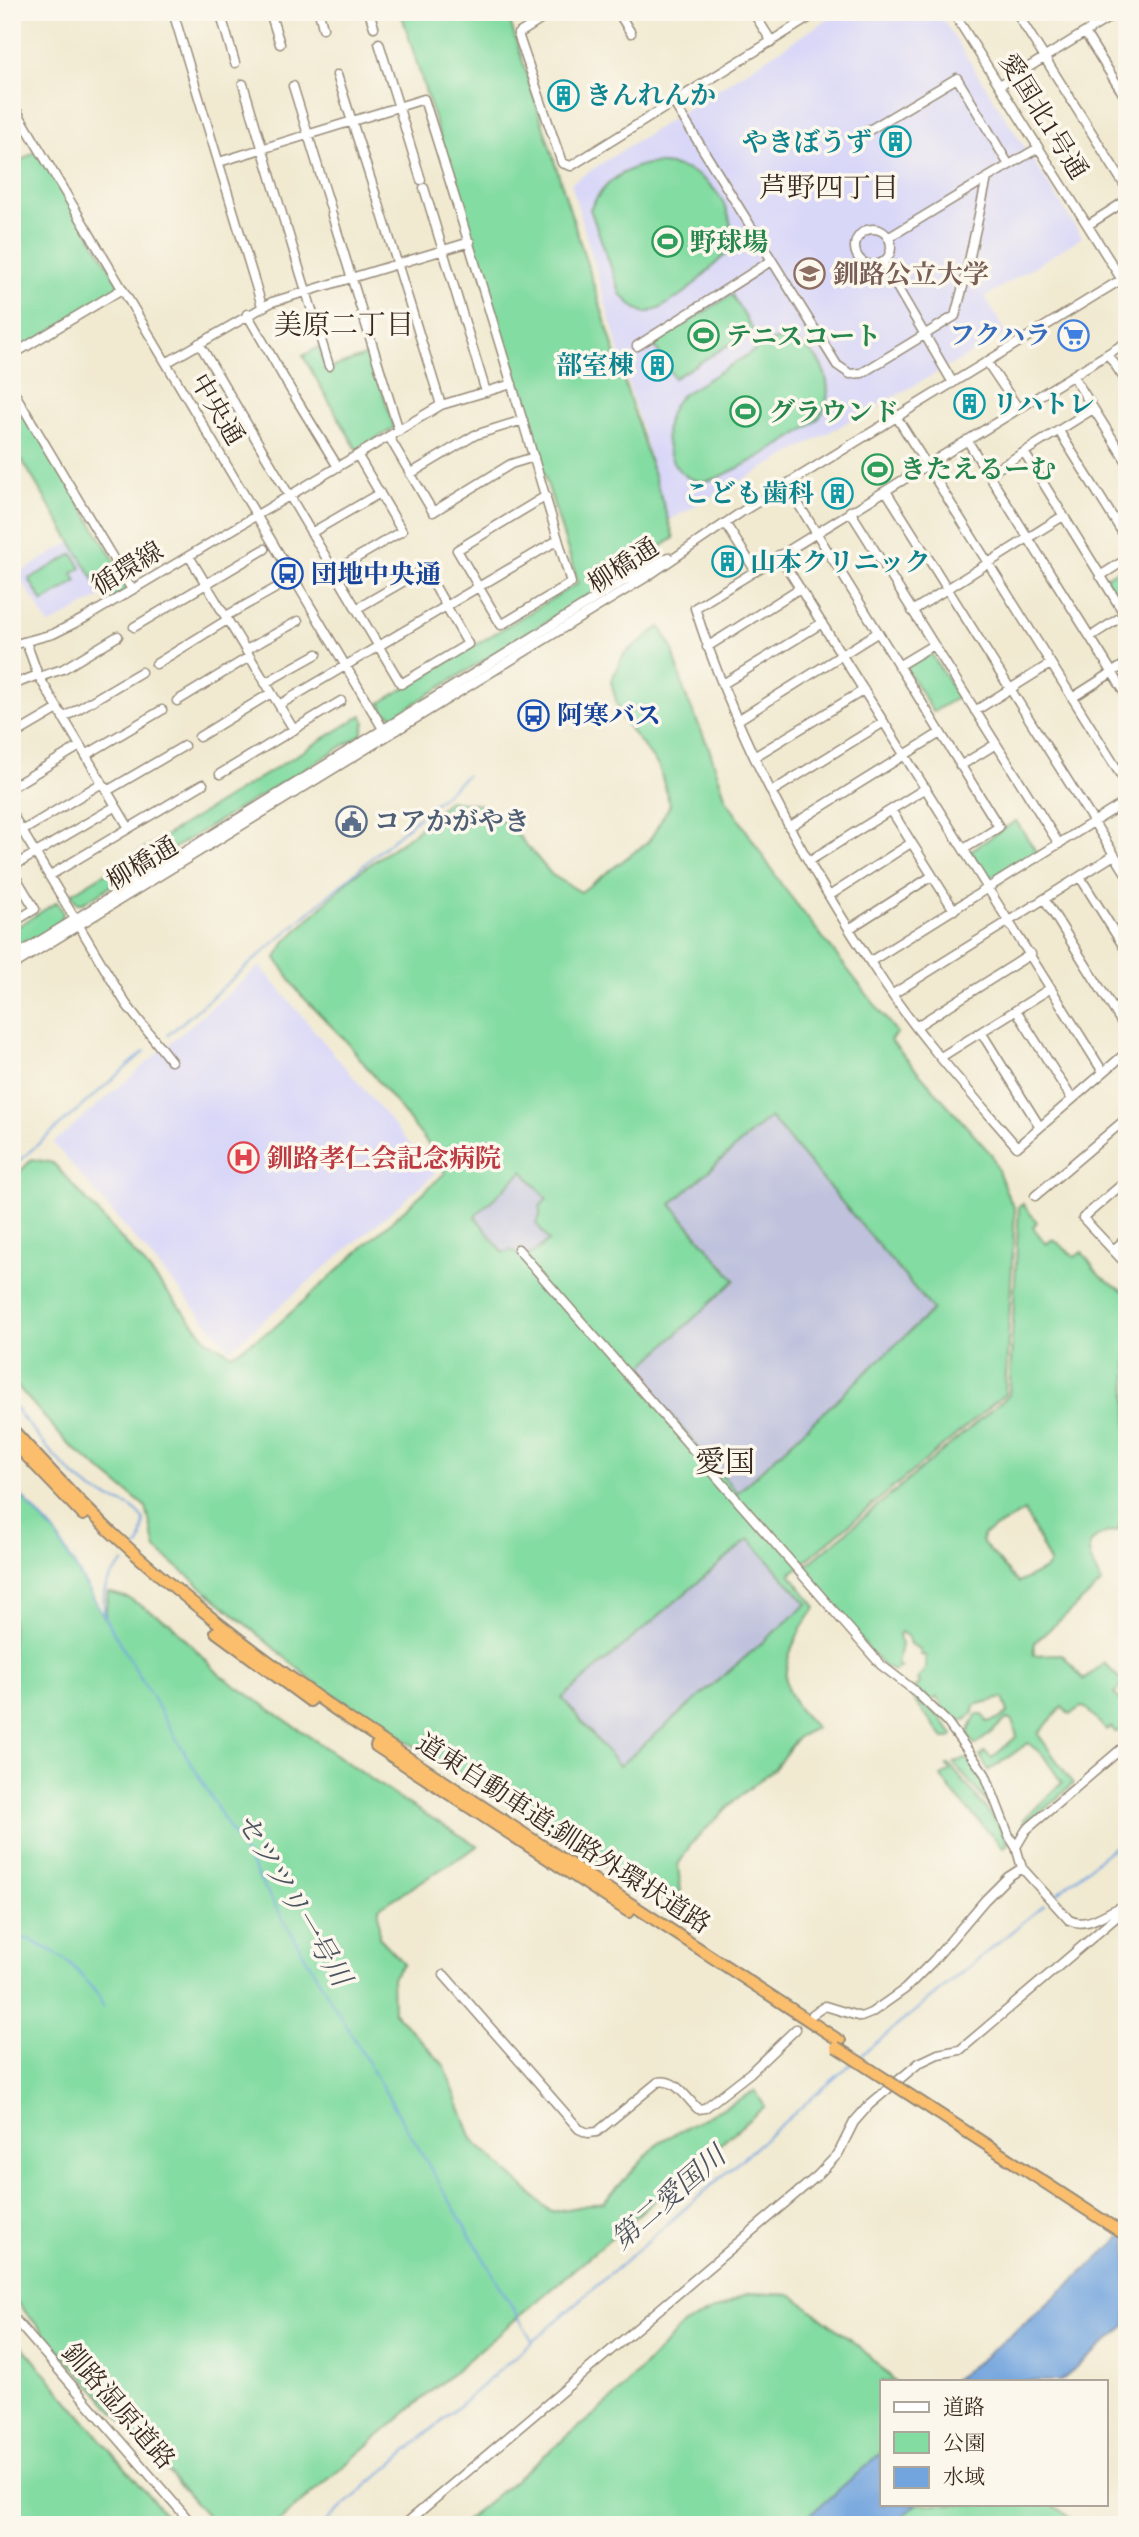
<svg xmlns="http://www.w3.org/2000/svg" width="1139" height="2537" font-family="'EB Garamond','Noto Serif JP',serif">
	<rect width="100%" height="100%" fill="#fbf7ec"/>
	<filter id="ink" filterUnits="userSpaceOnUse"><feTurbulence type="fractalNoise" baseFrequency=".0143" numOctaves="2"/><feDisplacementMap in="SourceGraphic" scale="14" xChannelSelector="R" yChannelSelector="G"/><feConvolveMatrix kernelMatrix="1 2 1 2 8 2 1 2 1" color-interpolation-filters="sRGB"/></filter>
	<filter id="wash" filterUnits="userSpaceOnUse"><feTurbulence type="fractalNoise" baseFrequency=".00686" numOctaves="4" result="noise"/><feDisplacementMap in="SourceGraphic" scale="28" xChannelSelector="R" yChannelSelector="G"/><feGaussianBlur stdDeviation="1.57" result="paint"/><feColorMatrix in="noise" values="0 0 0 0 0 0 0 0 0 0 0 0 0 0 0 0 0 1.4 0 .05"/><feComposite in="paint" operator="in"/></filter>
	<g filter="url(#wash)">
		<rect width="100%" height="100%" fill="#f1ead1"/>
		<path fill="#d9d7f8" d="M839,12H938L1082,237L985,297L1007,334L668,521L571,183Z
			M71,542L104,595L49,625L18,574Z
			M260,966L435,1174L230,1349L53,1143Z"/>
		<path fill="#c0c2dd" d="M770,1117L934,1310L737,1493L635,1373L734,1280L670,1204Z
			M523,1170L548,1200L550,1241L524,1259L504,1253L475,1216Z
			M749,1538L807,1604L619,1766L562,1699Z"/>
		<path fill="#83dca2" stroke="#5f8360" stroke-width="2" fill-rule="evenodd" d="M401,12H507L674,538L583,599L394,716L385,712L380,703L578,583Z
			M40,149L122,289L12,355V166Z
			M647,164C699,161 735,195 732,248L686,292L659,309L645,313L635,308L621,295L590,209C602,185 621,170 647,164Z
			M732,295L753,330L674,378L653,343Z
			M776,340C814,336 841,382 821,415C813,429 723,479 706,481C666,484 653,421 682,395L767,343Z
			M319,347L325,370L371,354L394,428L357,450L303,356Z
			M12,389L132,590L108,603L22,460L12,465Z
			M73,554L81,568L73,573L77,581L43,602L29,579Z
			M1127,564V608L1125,609L1105,578Z
			M660,627L672,647L685,694L709,748L726,799L781,884L897,1033L890,1040L992,1155L1008,1196L1015,1209L1005,1394L790,1574L816,1607C800,1627 777,1667 789,1693C795,1707 806,1717 816,1728L798,1737L775,1768L735,1800L691,1844L678,1865L681,1892L671,1901L648,1895L634,1883L583,1853L525,1810L461,1776L313,1681L156,1549L146,1507L67,1443L12,1380V1180L32,1159L53,1163L144,1264L207,1340L232,1354L275,1327L445,1173L440,1159L346,1041L299,993L276,958L285,942L352,877L414,833L449,800L481,805L510,826L552,875L581,892L649,841L670,805L659,767L620,716L611,681L624,654ZM770,1117L933,1310L737,1493L635,1373L735,1280L671,1204ZM523,1171L547,1199L540,1206V1216L536,1223L549,1241L524,1259L512,1250L503,1253L475,1216ZM749,1539L807,1604L619,1766L562,1698Z
			M931,653L958,697L933,712L906,668Z
			M362,715L365,723L361,735L83,903H77L71,894Z
			M1016,821L1037,853L990,882L970,851Z
			M57,902L63,912L61,923L12,952V930Z
			M1023,1204L1037,1222L1033,1227L1046,1244L1053,1239L1075,1257L1082,1252L1100,1276L1127,1293V1525H1119V1530C1078,1537 1086,1554 1102,1583L1035,1642L1033,1655L1062,1654L1084,1680L1104,1663L1125,1684L1114,1693L1127,1708V1737L1123,1741L1120,1740L1125,1731L1123,1730L1115,1732L1112,1727L1106,1730L1086,1708L1081,1707L1070,1714L1062,1707L1038,1734L1073,1784L1025,1826L1023,1820L1062,1783L1043,1755L1028,1743L989,1771L980,1756L985,1752L992,1758L1017,1736L1012,1721L1007,1719L976,1745L970,1740L968,1733L976,1715H983L987,1722L1001,1718L1008,1712L1003,1698L974,1705L973,1712L966,1720L952,1721C944,1714 944,1706 936,1697L929,1702L914,1687L919,1685L920,1681L917,1680L925,1669L926,1656L921,1655L920,1649L910,1644L908,1637L901,1632L899,1634L901,1644L897,1664L901,1667L893,1671L882,1665L801,1570L1009,1395L1019,1207ZM1025,1511L1050,1563L1047,1568L1018,1583L982,1542L983,1535Z
			M12,1486L55,1533L105,1618L108,1592L128,1598L170,1623L220,1675L400,1799L478,1846L379,1908V1937L404,1963L392,1977L393,2011L444,2065L472,2139L551,2212L604,2202L659,2142L755,2091L765,2106L275,2525H215L12,2297Z
			M905,1689L941,1719L953,1735L950,1738H944Z
			M966,1759L976,1769L992,1808L955,1765L954,1762Z
			M947,1765H950L997,1822L1008,1843L1007,1845L1004,1847L1000,1844L951,1791L941,1776L950,1771Z
			M749,2293L792,2295L861,2348L895,2381H882V2504H1052L1079,2525H460L613,2399L684,2324Z
			M12,2334L174,2525H12Z"/>
		<path fill="#72a4de" stroke="#56677e" stroke-width="2" d="M1127,2232V2324L1061,2381H951C1014,2337 1070,2283 1127,2232Z
			M882,2452V2504H917L893,2525H798Z"/>
		<g fill="none" stroke-linecap="round" stroke-linejoin="round">
			<path stroke="#72a4de" stroke-width="2" d="M168,1035L467,775
				M12,1167L145,1051
				M12,1404C33,1431 66,1474 94,1491C111,1501 133,1502 144,1520L141,1541L137,1548
				M12,1486L55,1533L532,2340
				M105,1617C101,1590 105,1581 124,1562
				M1054,1896L1127,1836
				M12,1938L28,1939L54,1952L70,1963L99,1996L103,2007
				M859,2057L1044,1905
				M322,2525L852,2063"/>
		</g>
	</g>
	<g filter="url(#ink)">
		<g fill="none" stroke-linecap="round" stroke-linejoin="round">
			<defs>
				<path id="minor" d="M173,12L262,306
					M220,12L235,63
					M270,12L280,44
					M319,12L323,28
					M369,12L374,27
					M553,12L518,34L562,163L571,166L818,12
					M618,12L631,33
					M753,12L772,42
					M953,12L1127,288
					M1016,12L1127,189
					M1085,33L1127,100
					M379,43L421,180
					M337,75L376,196
					M243,84L285,224
					M1000,85L1118,12
					M293,86L331,209
					M12,103L386,734
					M674,103L837,365L850,374L862,373L955,316L965,279L987,178L1038,148
					M856,138L957,78L1009,165
					M219,162L424,99C475,260 523,421 571,583L501,625L457,550L546,496
					M424,188L486,392
					M378,201L441,405
					M332,215L399,431
					M1088,225L1127,200
					M287,229L329,366
					M855 247a18 18 0 1 1 36 0a18 18 0 1 1-36 0Z
					M888,238L987,178
					M883,263L953,383
					M247,314L292,392
					M1127,342L695,608C737,740 804,862 880,977C920,1038 970,1092 1017,1147L1127,1052
					M199,343L401,684L468,644L425,569L356,609
					M637,346L771,261
					M1108,354L1127,383
					M12,355L122,289
					M987,362L1018,408
					M166,363L272,302L470,242
					M1073,376L1127,462
					M12,389L132,590
					M295,397L338,467
					M896,416L1127,785
					M1059,431L1127,540
					M389,437L433,512L511,464L534,457
					M967,440L1127,696
					M1024,452L1125,615
					M410,474L475,435L523,420
					M989,474L1093,409
					M786,484L999,827L964,849
					M886,491L1127,875
					M850,511L1059,844
					M725,523L755,570
					M311,533L380,493
					M779,555L1103,1072
					M189,556L294,730
					M334,571L402,531L358,456
					M1100,576L1127,559
					M912,611L1063,516
					M226,616L294,578
					M134,627L265,549
					M1090,637L1127,613
					M26,642L38,675L129,828
					M12,645L53,634L85,618L441,405L512,384
					M707,647L800,588
					M246,650L298,621
					M156,664L227,620
					M898,666L933,645
					M39,677L63,669L118,636
					M265,683L317,654
					M723,684L822,623
					M12,685L38,675
					M1072,698L1127,663
					M177,701L249,657
					M279,705L558,540
					M975,711L1050,664
					M63,718L141,672
					M738,720L877,633
					M12,736L58,709
					M199,737L271,693
					M86,755L162,710
					M754,757L864,690
					M960,766L996,744
					M220,774L341,701
					M12,787L80,746
					M107,791L184,746
					M771,792L884,722
					M891,810L954,910
					M12,814L126,1004L171,1061
					M789,827L940,733
					M22,831L102,783
					M809,861L926,788
					M12,867L116,806
					M12,871L35,909L12,923
					M49,876L203,784
					M1080,877L1127,952
					M829,896L911,843
					M1045,900L1127,1031
					M849,929L932,876
					M12,958L622,582L668,557
					M871,961L1127,801
					M12,966L648,576L743,511L1127,276
					M893,994L1114,855
					M1016,1010L1072,1099
					M917,1026L1031,954
					M981,1032L1040,1127
					M941,1057L1051,988
					M1127,1180L1083,1218L1127,1265
					M1035,1196L1127,1118
					M518,1249L881,1665L915,1691L947,1722L985,1774L1009,1836L1016,1847L1022,1868L1069,1920C1089,1930 1107,1910 1127,1905
					M1113,1250L1127,1238
					M1016,1847L1026,1830L1127,1744
					M444,1975L579,2129L588,2133L597,2132L658,2082C676,2078 686,2098 698,2109L705,2108L750,2073L796,2029
					M813,2014L825,2006L861,2017L871,2013L905,1989L934,1960L985,1900L1008,1877L1022,1868
					M12,2316L193,2525
					M404,2525L817,2176L838,2154L854,2122L869,2105L919,2063L938,2054L960,2050L1127,1908"/>
				<path id="highway" d="M12,1429C45,1465 77,1500 112,1533C185,1601 265,1660 346,1717L840,2041
					M12,1441L83,1515
					M216,1632L310,1701
					M376,1746L629,1912"/>
			</defs>
			<use href="#minor" stroke="#968a78" stroke-width="11"/>
			<use href="#highway" stroke="#968a78" stroke-width="14"/>
			<use href="#minor" stroke="#fff" stroke-width="8"/>
			<use href="#highway" stroke="#fabe6d" stroke-width="10"/>
			<defs>
				<path id="highway-bridge" d="M836,2047L1127,2236"/>
			</defs>
			<use href="#highway-bridge" stroke="#968a78" stroke-width="14" stroke-linecap="butt"/>
			<use href="#highway-bridge" stroke="#fabe6d" stroke-width="10"/>
		</g>
	</g>
	<defs>
		<symbol id="building-ring" viewBox="-11 -11 22 22"><circle r="9.5" fill="#fbf7ec" stroke="#0f9aa8" stroke-width="1.5"/><path d="M-4-6H4V6H1V3H-1V6H-4ZM-2.5-4.3h1.7v1.8h-1.7ZM.8-4.3h1.7v1.8H.8ZM-2.5-1h1.7V.8h-1.7ZM.8-1h1.7V.8H.8Z" fill="#0f9aa8"/></symbol>
		<symbol id="stadium-ring" viewBox="-11 -11 22 22"><circle r="9.5" fill="#fbf7ec" stroke="#2e9e5b" stroke-width="1.5"/><path d="M0-5a6.5 5 0 1 0 0 10a6.5 5 0 1 0 0-10ZM-3.5-1.8h7v3.6h-7Z" fill="#2e9e5b"/></symbol>
		<symbol id="university-ring" viewBox="-11 -11 22 22"><circle r="9.5" fill="#fbf7ec" stroke="#8d6e63" stroke-width="1.5"/><path d="M0-5L7-2L0 1L-7-2ZM-4 1L0 2.5L4 1V4Q0 6-4 4Z" fill="#8d6e63"/></symbol>
		<symbol id="supermarket-ring" viewBox="-11 -11 22 22"><circle r="9.5" fill="#fbf7ec" stroke="#3f7fe0" stroke-width="1.5"/><path d="M-6-5.5h2.5l.6 2H6L4.5 2H-2.5L-4.4-4H-6ZM-1.5 3.2a1.3 1.3 0 1 0 .1 0ZM3 3.2a1.3 1.3 0 1 0 .1 0Z" fill="#3f7fe0"/></symbol>
		<symbol id="bus-ring" viewBox="-11 -11 22 22"><circle r="9.5" fill="#fbf7ec" stroke="#1a4fb4" stroke-width="1.5"/><path d="M-5-6H5V4H4V6H2V4H-2V6H-4V4H-5ZM-3.5-4V0h7V-4ZM-3.5 1.2v1.5H-2V1.2ZM2 1.2v1.5H3.5V1.2Z" fill="#1a4fb4"/></symbol>
		<symbol id="civic-ring" viewBox="-11 -11 22 22"><circle r="9.5" fill="#fbf7ec" stroke="#5c6f8a" stroke-width="1.5"/><path d="M-.6-6.5H3V-4.5H.6V-3L4-1V1h2V6H-6V1h2V-1L-.6-3ZM-1.2 2.5V6h2.4V2.5Z" fill="#5c6f8a"/></symbol>
		<symbol id="hospital-ring" viewBox="-11 -11 22 22"><circle r="9.5" fill="#fbf7ec" stroke="#e0444e" stroke-width="1.5"/><path d="M-5-5h3v3.5h4V-5h3V5h-3V1.5h-4V5h-3Z" fill="#e0444e"/></symbol>
	</defs>
	<g fill-rule="evenodd">
		<use href="#building-ring" x="546" y="78" width="35" height="35"/>
		<use href="#building-ring" x="878" y="124" width="35" height="35"/>
		<use href="#stadium-ring" x="650" y="224" width="35" height="35"/>
		<use href="#university-ring" x="792" y="256" width="35" height="35"/>
		<use href="#supermarket-ring" x="1056" y="318" width="35" height="35"/>
		<use href="#stadium-ring" x="686" y="318" width="35" height="35"/>
		<use href="#building-ring" x="640" y="348" width="35" height="35"/>
		<use href="#building-ring" x="952" y="386" width="35" height="35"/>
		<use href="#stadium-ring" x="728" y="394" width="35" height="35"/>
		<use href="#stadium-ring" x="860" y="452" width="35" height="35"/>
		<use href="#building-ring" x="820" y="476" width="35" height="35"/>
		<use href="#building-ring" x="710" y="544" width="35" height="35"/>
		<use href="#bus-ring" x="270" y="556" width="35" height="35"/>
		<use href="#bus-ring" x="516" y="698" width="35" height="35"/>
		<use href="#civic-ring" x="334" y="804" width="35" height="35"/>
		<use href="#hospital-ring" x="226" y="1140" width="35" height="35"/>
	</g>
	<g text-anchor="middle" dominant-baseline="central" stroke-width="7" stroke-linejoin="round" paint-order="stroke">
		<g font-size="26" font-weight="bold" fill="#0d838f" stroke="#fbf7ec" text-anchor="start">
			<text x="586" y="95">きんれんか</text>
			<text x="872" y="142" text-anchor="end">やきぼうず</text>
			<text x="634" y="365" text-anchor="end">部室棟</text>
			<text x="992" y="404">リハトレ</text>
			<text x="814" y="493" text-anchor="end">こども歯科</text>
			<text x="750" y="562">山本クリニック</text>
		</g>
		<g font-size="26" fill="#3b2a1e" stroke="#fbf7ec">
			<text transform="translate(1044 116) rotate(58)">愛国北1号通</text>
			<text transform="translate(218 409) rotate(59)">中央通</text>
			<text transform="translate(623 565) rotate(-33)">柳橋通</text>
			<text transform="translate(127 568) rotate(-31)">循環線</text>
			<text transform="translate(142 863) rotate(-31)">柳橋通</text>
			<text transform="translate(564 1833) rotate(33)">道東自動車道;釧路外環状道路</text>
			<text transform="translate(119 2406) rotate(49)">釧路湿原道路</text>
		</g>
		<g font-size="26" font-weight="bold" fill="#27864d" stroke="#fbf7ec" text-anchor="start">
			<text x="690" y="242">野球場</text>
			<text x="726" y="336">テニスコート</text>
			<text x="769" y="412">グラウンド</text>
			<text x="900" y="469">きたえるーむ</text>
		</g>
		<g font-size="26" font-weight="bold" fill="#785e54" stroke="#fbf7ec" text-anchor="start">
			<text x="833" y="274">釧路公立大学</text>
		</g>
		<g font-size="26" font-weight="bold" fill="#366cbe" stroke="#fbf7ec" text-anchor="end">
			<text x="1051" y="335">フクハラ</text>
		</g>
		<g font-size="26" font-weight="bold" fill="#164399" stroke="#fbf7ec" text-anchor="start">
			<text x="311" y="574">団地中央通</text>
			<text x="557" y="715">阿寒バス</text>
		</g>
		<g font-size="26" font-weight="bold" fill="#4e5e75" stroke="#fbf7ec" text-anchor="start">
			<text x="374" y="821">コアかがやき</text>
		</g>
		<g font-size="26" font-weight="bold" fill="#be3a42" stroke="#fbf7ec" text-anchor="start">
			<text x="267" y="1158">釧路孝仁会記念病院</text>
		</g>
		<g font-size="28" fill="#3b2a1e" stroke="#fbf7ec">
			<text x="829" y="187">芦野四丁目</text>
			<text x="344" y="324">美原二丁目</text>
		</g>
		<g font-size="28" font-style="italic" fill="#4e5561" stroke="#fbf7ec">
			<text transform="translate(294 1899) rotate(59)">セツツリ一号川</text>
			<text transform="translate(668 2197) rotate(-41)">第二愛国川</text>
		</g>
		<g font-size="30" fill="#3b2a1e" stroke="#fbf7ec">
			<text x="725" y="1461">愛国</text>
		</g>
	</g>
	<rect width="1139" height="2537" fill="none" stroke="#fbf7ec" stroke-width="42"/>
	<rect x="880" y="2380" width="228" height="126" fill="#fbf7ec" stroke="#aea59a" stroke-width="2"/>
	<rect x="894" y="2402" width="35" height="10" fill="#ffffff" stroke="#aea59a" stroke-width="2"/>
	<text x="943" y="2414" font-size="21" fill="#3b2a1e">道路</text>
	<rect x="894" y="2432" width="35" height="21" fill="#83dca2" stroke="#aea59a" stroke-width="2"/>
	<text x="943" y="2450" font-size="21" fill="#3b2a1e">公園</text>
	<rect x="894" y="2467" width="35" height="21" fill="#72a4de" stroke="#aea59a" stroke-width="2"/>
	<text x="943" y="2484" font-size="21" fill="#3b2a1e">水域</text>
</svg>
